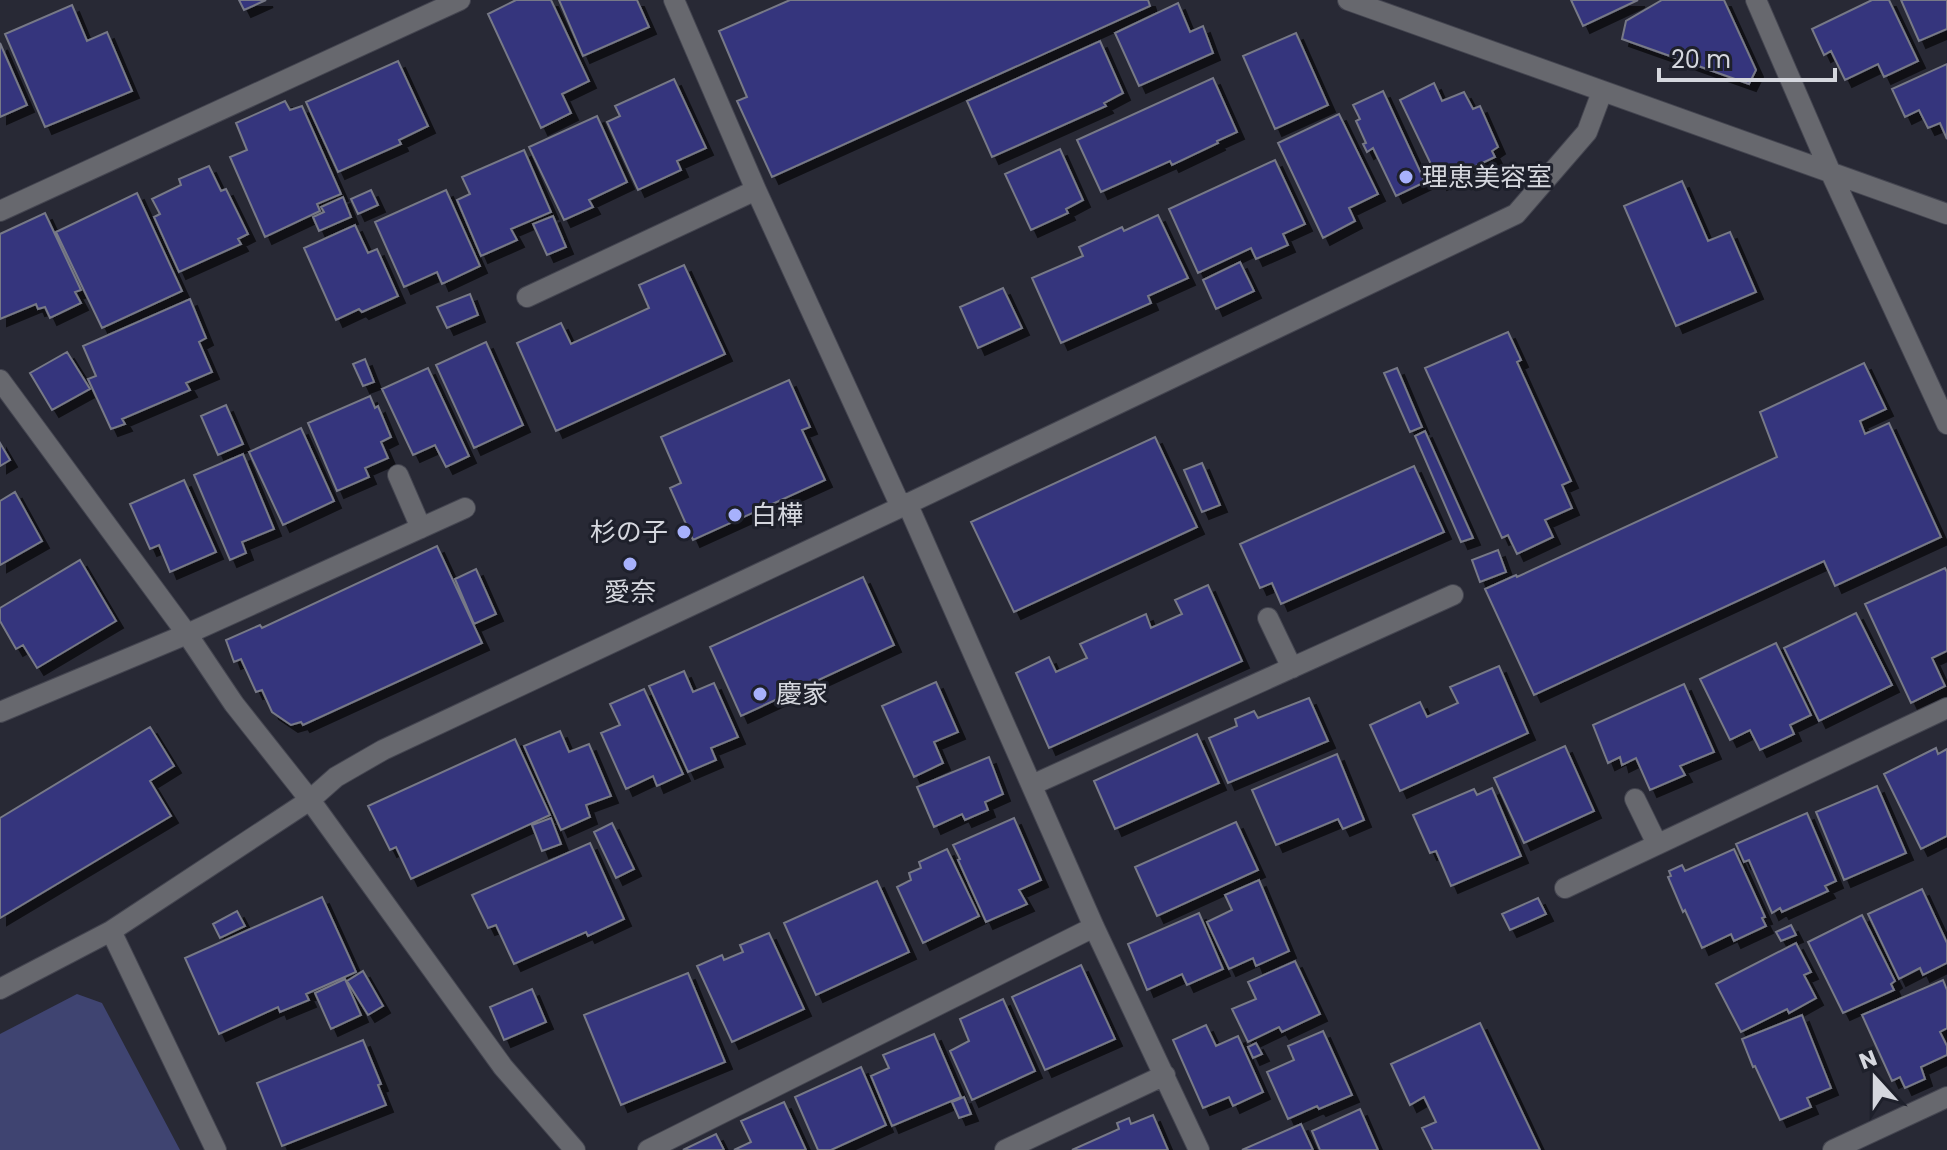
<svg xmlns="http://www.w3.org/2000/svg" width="1947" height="1150" font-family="Poppins,'Noto Sans JP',sans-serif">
	<defs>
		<filter id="shadow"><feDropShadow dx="7" dy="7" stdDeviation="0" flood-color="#0009"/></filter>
	</defs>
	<rect width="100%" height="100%" fill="#282935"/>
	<path fill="#3f4471" d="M77,994L102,1003L180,1150H0V1034Z"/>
	<path fill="#34367d" stroke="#777987" stroke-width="2" filter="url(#shadow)" d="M239,0H266L244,10Z
		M516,0H551L589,81L562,94L571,113L541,128L488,14Z
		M559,0H637L649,27L583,56Z
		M790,0H1148L1150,6L772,177L737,101L747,97L719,31Z
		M1571,0H1638L1583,26Z
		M1662,0H1724L1756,70L1749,84L1622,39L1626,21Z
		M1872,0H1889L1918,61L1884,77L1878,64L1845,80L1831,51L1824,55L1812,29Z
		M1901,0H1947V29L1919,41Z
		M1178,3L1190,32L1203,26L1213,53L1139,86L1115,33Z
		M72,5L87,41L107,32L132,91L45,127L5,34Z
		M1296,33L1328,105L1275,129L1243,56Z
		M1100,41L1123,93L1104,103L1106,106L992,157L967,101Z
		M0,43L27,105L0,117Z
		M398,61L428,126L399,140L401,144L338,172L306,102Z
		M1947,64V139L1940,123L1928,128L1919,110L1905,117L1892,89Z
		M1213,78L1237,132L1217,141L1218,143L1172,165L1170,161L1101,192L1077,140Z
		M674,79L706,148L677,161L681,170L638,190L607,122L620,116L615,106Z
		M1434,83L1442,101L1464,92L1473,109L1480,106L1498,147L1492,151L1495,157L1440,183L1400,100Z
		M1383,91L1425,182L1396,196L1373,148L1367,152L1363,144L1366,143L1356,121L1360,119L1353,105Z
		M285,101L290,110L302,106L341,194L317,204L320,211L265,237L230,157L247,150L236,123Z
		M1339,114L1378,194L1349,208L1355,221L1323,238L1278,143Z
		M597,116L627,182L589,200L593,207L564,220L529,147Z
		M1060,149L1083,200L1066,209L1068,213L1031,230L1005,174Z
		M524,150L551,212L511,229L517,240L481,256L457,200L470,194L462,177Z
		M1275,160L1305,224L1283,234L1288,245L1256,259L1251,248L1198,273L1169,209Z
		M209,166L221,191L226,189L248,234L238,239L241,244L179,272L154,217L160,214L152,199L181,185L179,179Z
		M1682,181L1708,241L1730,232L1756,292L1676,326L1624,206Z
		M371,190L378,205L358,214L351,199Z
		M446,190L480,266L442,284L437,272L404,287L375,222Z
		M137,193L182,291L102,328L56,232Z
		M343,197L351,217L319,231L313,217L324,212L321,207Z
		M45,213L81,290L75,292L81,303L50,318L45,307L38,309L36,304L0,319V234Z
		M1158,215L1188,278L1148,296L1151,303L1061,343L1032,278L1083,256L1079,247L1122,227L1124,231Z
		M553,216L566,247L547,255L533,224Z
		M355,225L368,253L377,249L398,296L362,312L359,309L336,320L304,248Z
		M1240,262L1254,291L1216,309L1203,280Z
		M684,265L725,354L556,431L517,343L561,323L571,344L649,308L639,285Z
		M1003,288L1022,328L978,348L960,307Z
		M470,294L478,315L447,328L437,307Z
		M190,299L206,338L199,342L212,372L186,383L190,390L122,419L125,424L111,429L88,379L96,376L83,346Z
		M1508,332L1521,360L1517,362L1571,481L1562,485L1572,508L1545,520L1553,537L1517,554L1508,535L1502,538L1425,368Z
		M486,342L523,425L474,448L436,365Z
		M67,352L90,389L52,410L30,373Z
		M365,359L374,382L363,386L353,364Z
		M1864,363L1886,409L1860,421L1865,434L1889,423L1941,537L1835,586L1824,561L1534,695L1485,589L1516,575L1517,577L1777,457L1760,412Z
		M428,368L469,456L446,467L435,445L413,455L382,389Z
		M1397,368L1422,427L1410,432L1384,373Z
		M789,380L810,427L802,430L825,480L693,540L670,488L681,483L661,437Z
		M370,396L375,408L378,406L391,437L381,442L388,458L365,468L369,477L337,491L308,423Z
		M226,405L243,444L218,455L201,416Z
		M301,428L334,501L283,525L249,452Z
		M1425,431L1473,538L1461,542L1415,436Z
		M1155,437L1197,527L1014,612L971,522Z
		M0,443L10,460L0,466Z
		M243,454L274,529L242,542L246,553L230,560L194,475Z
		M1202,463L1220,505L1202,512L1184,470Z
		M1414,466L1444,532L1281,604L1272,583L1260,588L1240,544Z
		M184,480L216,552L170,572L159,545L150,549L130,504Z
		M15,492L42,541L0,565V501Z
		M437,546L482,643L303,725L301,722L291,725L272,712L262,690L256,692L241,659L234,662L226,640L260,625L262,628Z
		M1498,550L1506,572L1480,582L1472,560Z
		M80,560L116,621L37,668L23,645L16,649L0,621V608Z
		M1945,568L1947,572V651L1932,658L1945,686L1911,703L1865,604Z
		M476,569L496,614L474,624L455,579Z
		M863,577L894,645L741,716L710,647Z
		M1208,585L1242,661L1049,748L1016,673L1049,657L1056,672L1087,658L1080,644L1146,614L1151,628L1182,614L1175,600Z
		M1856,613L1892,685L1819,721L1784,648Z
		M1776,643L1811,715L1790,725L1794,734L1760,750L1750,730L1730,740L1700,679Z
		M1499,666L1528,733L1400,791L1370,725L1420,702L1427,717L1458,703L1450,687Z
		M684,671L693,692L714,683L738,737L711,748L716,760L688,772L649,686Z
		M936,682L958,732L934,742L943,763L914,777L882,706Z
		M1684,684L1714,752L1680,766L1685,775L1650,790L1636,758L1622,765L1620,757L1608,763L1593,725Z
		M644,689L683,774L657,786L653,776L626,789L601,733L620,725L610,704Z
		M1309,698L1328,741L1228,783L1209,738L1237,726L1235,719L1254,711L1258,718Z
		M150,727L174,766L150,781L171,816L0,918V818Z
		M560,731L569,752L589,744L611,796L586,805L590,817L561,830L524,746Z
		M1197,734L1219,783L1115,829L1094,781Z
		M515,739L550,815L411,879L396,847L390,850L368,806Z
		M1565,746L1594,811L1524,843L1494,778Z
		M1936,748L1938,754L1947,749V836L1921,849L1884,774Z
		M1337,754L1364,820L1343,829L1338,819L1276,845L1252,790Z
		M989,757L1003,794L985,802L988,810L965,820L962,814L934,827L917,787Z
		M1877,786L1906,853L1844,880L1816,812Z
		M1492,788L1521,856L1451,886L1436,851L1430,853L1413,815L1474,789L1477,795Z
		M1807,813L1836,881L1825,886L1828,891L1782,912L1780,908L1772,913L1749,860L1744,862L1736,844Z
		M551,818L561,844L542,851L532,825Z
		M1014,818L1041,880L1019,890L1027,904L986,922L958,860L960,859L953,845Z
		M1236,822L1258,870L1157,916L1135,867Z
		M612,823L634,869L616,878L594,832Z
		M590,843L624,919L588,936L586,932L514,964L496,925L488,928L472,895Z
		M947,849L979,916L923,943L897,887L911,880L909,873L921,868L919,862Z
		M1734,849L1765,917L1762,918L1766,926L1734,941L1731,934L1702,948L1685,910L1683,912L1668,877L1671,876L1669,871L1682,865L1685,871Z
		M1259,880L1289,951L1256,966L1253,958L1229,969L1207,922L1232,910L1225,895Z
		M877,881L909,952L816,995L784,923Z
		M1922,889L1947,943V963L1923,975L1920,968L1899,979L1868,914Z
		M322,897L356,972L306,994L309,1000L280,1012L278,1007L219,1034L185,958Z
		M1538,898L1546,914L1510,930L1502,914Z
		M237,911L245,926L220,938L213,924Z
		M1199,913L1223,969L1187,985L1182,974L1147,990L1128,944Z
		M1862,915L1895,981L1891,984L1894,990L1843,1013L1808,942Z
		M1791,925L1796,935L1781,941L1776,932Z
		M769,933L804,1009L732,1042L697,966L722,955L724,960L743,952L740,945Z
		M1796,943L1811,972L1804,975L1816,998L1789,1013L1787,1009L1741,1032L1716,984Z
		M1295,961L1320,1014L1282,1032L1279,1027L1248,1042L1232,1009L1256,999L1248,982Z
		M1081,965L1115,1039L1045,1070L1012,997Z
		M363,971L383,1006L368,1015L347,981Z
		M688,973L725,1062L621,1105L584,1015Z
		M345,979L361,1015L331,1029L315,993Z
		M1943,980L1947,990V1028L1940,1032L1947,1046V1055L1921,1067L1925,1079L1905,1088L1900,1077L1892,1081L1862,1015Z
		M532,989L546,1022L504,1040L490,1007Z
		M1003,999L1035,1071L972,1100L950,1051L969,1041L960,1019Z
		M1802,1015L1831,1088L1807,1098L1811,1107L1780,1120L1755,1066L1753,1067L1742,1039Z
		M1480,1023L1540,1150H1433L1422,1128L1436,1122L1424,1097L1410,1105L1391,1064Z
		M1206,1025L1216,1046L1238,1036L1263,1092L1233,1106L1229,1097L1203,1108L1173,1040Z
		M1323,1031L1352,1095L1319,1109L1317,1106L1288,1119L1267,1072L1294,1060L1288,1046Z
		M934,1034L961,1097L892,1126L871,1076L889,1068L883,1055Z
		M363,1040L381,1084L378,1085L386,1105L282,1146L257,1083Z
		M1256,1043L1262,1054L1253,1058L1248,1047Z
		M861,1067L886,1125L831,1150H818L795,1097Z
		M964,1097L971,1114L959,1118L952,1102Z
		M784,1102L806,1150H734L751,1142L741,1121Z
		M1360,1109L1378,1150H1320L1312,1131Z
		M1153,1115L1168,1150H1072L1119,1129L1117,1123L1129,1118L1131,1124Z
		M1301,1124L1313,1150H1242Z
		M716,1134L724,1150H683Z"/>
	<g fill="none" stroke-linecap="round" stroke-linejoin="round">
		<defs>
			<path id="minor" d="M674,0L756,190L901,507
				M1348,0L1947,214
				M1756,0L1830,171L1947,424
				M0,211L460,0
				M527,297L756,190
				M0,380L187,634L234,704L310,800L503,1067L575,1150
				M398,475L421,528
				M907,503L1094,927L1199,1150
				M1268,618L1292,668
				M0,712L187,634L465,508
				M1032,785L1453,595
				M1635,799L1657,844
				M1565,888L1947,708
				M111,931L216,1150
				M0,989L111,931L310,800L336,777L383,750L901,507L1516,214L1587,132L1602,92
				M648,1150L1094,927
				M1005,1150L1165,1075
				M1833,1150L1947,1097"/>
		</defs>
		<use href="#minor" stroke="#444550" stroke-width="22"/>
		<use href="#minor" stroke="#67686e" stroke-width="20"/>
	</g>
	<g fill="#a7b1fc" stroke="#1e202b" stroke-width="3">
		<circle cx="1406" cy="177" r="8"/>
		<circle cx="735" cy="515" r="8"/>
		<circle cx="684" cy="532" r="8"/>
		<circle cx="630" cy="564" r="8"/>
		<circle cx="760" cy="694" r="8"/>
	</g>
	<g text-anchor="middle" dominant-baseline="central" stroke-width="6" stroke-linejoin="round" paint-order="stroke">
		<g font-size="26" fill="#d5d7de" stroke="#1e202b" text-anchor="start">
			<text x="1422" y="177">理恵美容室</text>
			<text x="751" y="515">白樺</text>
			<text x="668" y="532" text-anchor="end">杉の子</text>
			<text x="630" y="592" text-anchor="middle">愛奈</text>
			<text x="776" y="694">慶家</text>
		</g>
	</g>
	<g transform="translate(1875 1078) rotate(339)" stroke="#1e202b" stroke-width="6" paint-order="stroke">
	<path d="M0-6L14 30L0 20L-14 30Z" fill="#d5d7de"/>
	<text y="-12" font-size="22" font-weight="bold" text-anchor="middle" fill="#d5d7de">N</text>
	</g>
	<path d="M1659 68v12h176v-12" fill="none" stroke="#d5d7de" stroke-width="4"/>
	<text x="1671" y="68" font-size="24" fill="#d5d7de" stroke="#1e202b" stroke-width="6" paint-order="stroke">20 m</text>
</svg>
